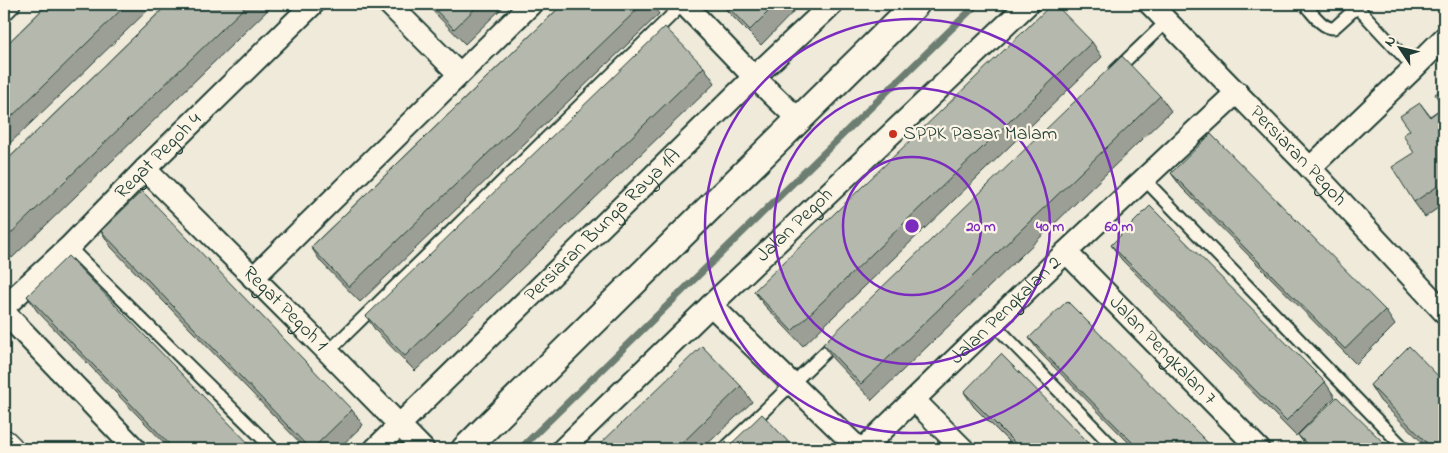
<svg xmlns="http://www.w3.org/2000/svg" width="1448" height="453" font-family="'Indie Flower',sans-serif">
	<rect width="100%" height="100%" fill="#efeada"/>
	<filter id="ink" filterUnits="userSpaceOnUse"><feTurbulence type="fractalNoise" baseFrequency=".02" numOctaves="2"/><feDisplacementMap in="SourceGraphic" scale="10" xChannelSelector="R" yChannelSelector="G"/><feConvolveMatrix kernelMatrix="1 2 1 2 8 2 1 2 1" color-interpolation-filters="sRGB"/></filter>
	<g filter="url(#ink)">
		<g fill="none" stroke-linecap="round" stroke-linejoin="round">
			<path stroke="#6c7d71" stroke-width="7" d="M520,449L977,4"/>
			<defs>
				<path id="service" d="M1304,4C1312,12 1322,29 1334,28L1355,9L1360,10L1414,68
					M1115,71L1167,21
					M1144,179L1405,449
					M69,247L273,449
					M993,323L1115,449
					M328,352L683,4
					M724,449L838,340"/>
				<g id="minor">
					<path d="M389,4L459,74"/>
					<path d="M684,4L754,77L799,120"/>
					<path id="s1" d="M1150,4L1310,168L1444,312"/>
					<path d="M4,9L9,4"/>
					<path d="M1310,168L1414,68L1444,38"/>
					<path id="s2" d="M145,169L328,352L423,449"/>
					<path id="s3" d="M1066,252L1259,449"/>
					<path d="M253,278L531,4"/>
					<path d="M711,305L859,449"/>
					<path id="s4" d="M4,307L69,247L145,169L313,4"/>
					<path d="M4,312L135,449"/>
					<path d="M914,400L963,449"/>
					<path id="s5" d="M375,449L754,77L832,4"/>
					<path id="s6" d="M563,449L711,305L1028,4"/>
					<path id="s7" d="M863,449L1066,252L1237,92"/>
				</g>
				<path id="tertiary" d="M465,449L916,4"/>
				<path id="primary" d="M4,444L9,449"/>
			</defs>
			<use href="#service" stroke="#1f3d34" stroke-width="15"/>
			<use href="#minor" stroke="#1f3d34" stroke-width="25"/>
			<use href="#tertiary" stroke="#1f3d34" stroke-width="30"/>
			<use href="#primary" stroke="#1f3d34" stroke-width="31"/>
			<use href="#service" stroke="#fcf5e5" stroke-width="11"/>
			<use href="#minor" stroke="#fcf5e5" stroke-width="21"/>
			<use href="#tertiary" stroke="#fcf5e5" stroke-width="26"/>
			<use href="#primary" stroke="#fcf5e5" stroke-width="28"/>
		</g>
		<path fill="#9c9f95" stroke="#1f3d34" d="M48,4H154L4,149V47Z
			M168,4H274L12,258L4,249V163Z
			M426,4H506L465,44Z
			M563,4H652L659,14L360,302L321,262L311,247Z
			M720,4H799L800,5L761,45Z
			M1092,42L1102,57L803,346L765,306L754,291Z
			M704,67L715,83L415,371L376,331L366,316Z
			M1444,88V204L1425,217L1414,202V153L1410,130L1420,103L1430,116L1443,107Z
			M1160,96L1171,111L872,400L833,359L823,344Z
			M1171,173L1385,310L1395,325L1356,364L1182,188Z
			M101,231L352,410L363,425L338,449H306L111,247Z
			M1111,245L1325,382L1335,397L1296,436L1122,260Z
			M27,296L254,449H170L37,311Z
			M1029,338L1214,449H1135L1040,353Z
			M1370,385L1444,449H1429L1380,401Z
			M741,386L752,402L702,449H595Z
			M964,392L1095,449H1016L974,407Z
			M1298,435L1390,449H1308Z"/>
		<path fill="#b5b9ad" stroke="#1f3d34" d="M48,4H127L4,124V47Z
			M168,4H248L4,240V163Z
			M430,4H480L454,29Z
			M563,4H643L349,287L311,247Z
			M725,4H776L750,30Z
			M1052,4H1055L1092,42L792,331L754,291Z
			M665,27L704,67L405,356L366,316Z
			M1122,56L1160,96L861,384L823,344Z
			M1444,88V195L1438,186L1414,202L1392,167L1414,153L1403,135L1410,130L1400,116L1420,103L1430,117L1443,107L1435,94Z
			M1211,134L1385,310L1345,349L1171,173Z
			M142,191L352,410L312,449H310L101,231Z
			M1150,206L1325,382L1286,421L1111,245Z
			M68,256L254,449H174L27,296Z
			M1067,301L1214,449H1139L1029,338Z
			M702,346L741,386L676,449H595Z
			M1409,346L1444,382V449H1433L1370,385Z
			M1001,354L1095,449H1021L964,392Z
			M1337,397L1390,449H1312L1298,435Z
			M762,414L795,449H726Z"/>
	</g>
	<g fill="none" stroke="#7b2cbf" stroke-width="2.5">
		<circle cx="912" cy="226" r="69"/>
		<circle cx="912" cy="226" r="138"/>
		<circle cx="912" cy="226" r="207"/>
	</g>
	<circle fill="#c8321e" stroke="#fcf5e5" stroke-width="2" cx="893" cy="134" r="5"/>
	<g text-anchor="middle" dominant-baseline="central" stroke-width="4.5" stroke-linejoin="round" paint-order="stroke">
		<g font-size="20" fill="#1f3d34" stroke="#fcf5e5" text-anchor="start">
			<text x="903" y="134">SPPK Pasar Malam</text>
		</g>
		<g font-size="20" fill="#1f3d34" stroke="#fcf5e5">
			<text stroke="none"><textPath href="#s4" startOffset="216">Regat Pegoh 4</textPath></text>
			<text stroke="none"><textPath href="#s1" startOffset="212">Persiaran Pegoh</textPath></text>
			<text stroke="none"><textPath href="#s5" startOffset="319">Persiaran Bunga Raya 1A</textPath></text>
			<text stroke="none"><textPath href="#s6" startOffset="322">Jalan Pegoh</textPath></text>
			<text stroke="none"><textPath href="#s2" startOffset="198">Regat Pegoh 1</textPath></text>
			<text stroke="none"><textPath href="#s7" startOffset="199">Jalan Pengkalan 2</textPath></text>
			<text stroke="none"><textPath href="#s3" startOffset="138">Jalan Pengkalan 7</textPath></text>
		</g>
	</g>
	<circle cx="912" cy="226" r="8" fill="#7b2cbf" stroke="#fcf5e5" stroke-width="2.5"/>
	<g font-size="15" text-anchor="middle" font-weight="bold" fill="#7b2cbf" stroke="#fcf5e5" stroke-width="4.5" stroke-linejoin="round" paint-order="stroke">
		<text x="981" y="231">20 m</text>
		<text x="1050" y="231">40 m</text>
		<text x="1119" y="231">60 m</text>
	</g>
	<rect width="1448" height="453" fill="none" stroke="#fcf5e5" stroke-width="20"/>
	<rect x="10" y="10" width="1428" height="433" fill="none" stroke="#1f3d34" stroke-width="2" filter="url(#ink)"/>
	<g transform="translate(1400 48) rotate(305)" stroke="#fcf5e5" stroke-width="4" paint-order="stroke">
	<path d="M0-4L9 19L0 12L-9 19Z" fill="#1f3d34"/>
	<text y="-8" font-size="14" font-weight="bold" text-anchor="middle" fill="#1f3d34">N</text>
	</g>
</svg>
